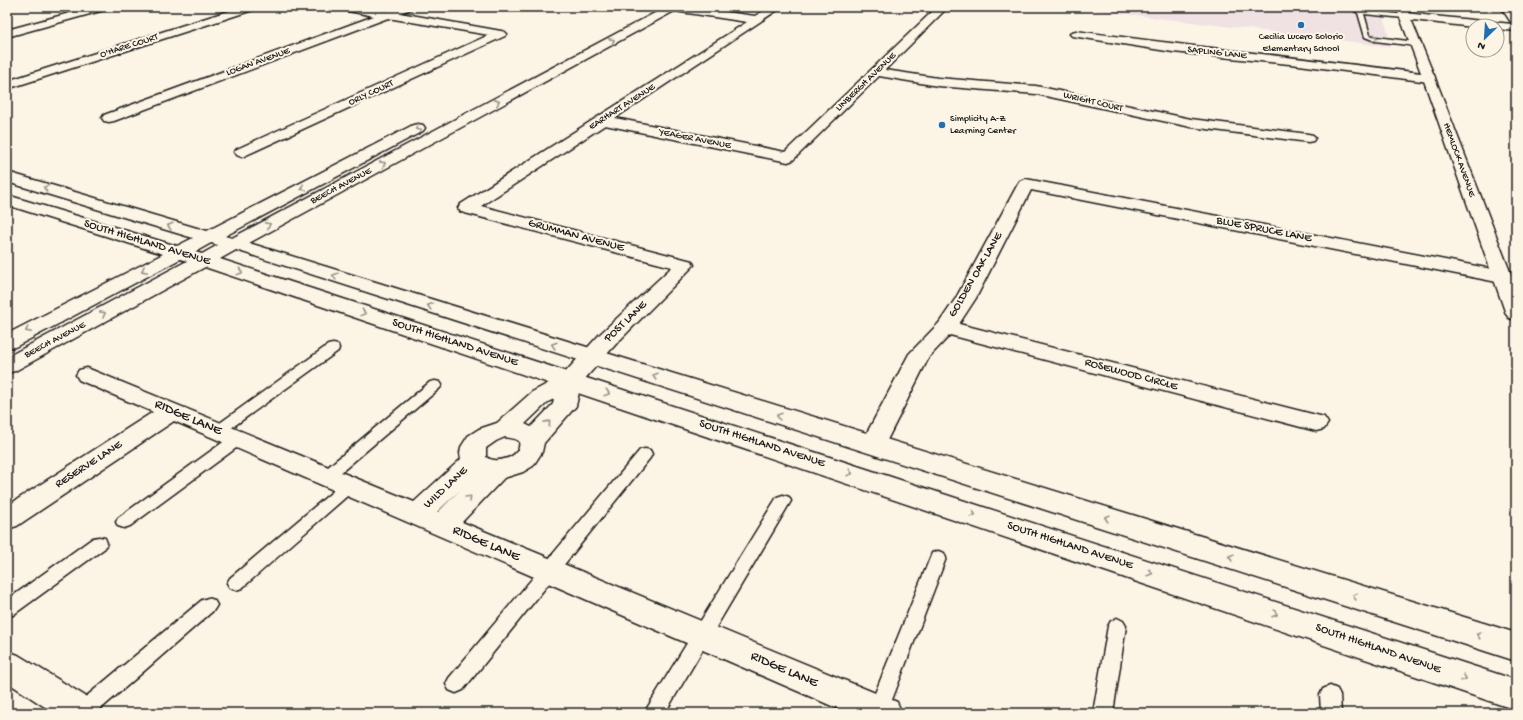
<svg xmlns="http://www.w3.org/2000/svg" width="1523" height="720" font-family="'Gochi Hand',sans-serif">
	<rect width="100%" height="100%" fill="#fcf5e5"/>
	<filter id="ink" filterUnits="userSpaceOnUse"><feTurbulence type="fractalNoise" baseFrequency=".025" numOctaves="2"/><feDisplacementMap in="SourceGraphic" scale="8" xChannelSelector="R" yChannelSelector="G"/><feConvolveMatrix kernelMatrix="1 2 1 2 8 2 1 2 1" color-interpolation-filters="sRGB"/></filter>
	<g filter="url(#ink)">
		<path fill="#f0e1e3" d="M1069,7H1382L1391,47L1338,40Z"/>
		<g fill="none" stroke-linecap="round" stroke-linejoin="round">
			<defs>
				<path id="lane" d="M1351,7H1362L1363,10L1406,15V17L1404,18L1364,14L1370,35L1376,37L1416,42L1419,44L1416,46L1375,41L1365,37L1358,13L1351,9Z
					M333,344L338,345L339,348L338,351L223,434L218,436L213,434L211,431L213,428L328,345Z
					M435,381L440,382L442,385L440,388L332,480L327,481L322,480L319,476L322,472L430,382Z
					M238,434L243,435L245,439L243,443L130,526L124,528L118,526L116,522L118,518L233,435Z
					M645,449L650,450L652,454L650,458L463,690L456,693L449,690L446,684L449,678L640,450Z
					M349,480L354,482L357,486L354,490L242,588L236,590L230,588L227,583L230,578L344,482Z
					M783,495L789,497L791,501L665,713H644L777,497Z
					M99,537L105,538L107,543L105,548L13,615L7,617V600L93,538Z
					M938,551L944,553L946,558L887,713H867L930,558L932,553Z
					M208,598L214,600L217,605L214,610L96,713H74L76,705L202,600Z
					M1117,618L1123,621L1126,626L1113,713H1093L1108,626L1111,621Z
					M1330,686L1337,689L1340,695L1341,713H1321L1320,695L1323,689Z"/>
				<path id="street" d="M92,7H109L108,9L7,37V30Z
					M241,7H257L256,9L7,89V81Z
					M338,7H362L386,11L397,7H412L411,9L400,13L501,31L505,32L507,34L505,36L242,157L237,155L234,152L237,149L489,35L388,18L114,121L109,122L104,121L102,118L104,115L374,16L343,10Z
					M663,7H690L755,16L770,7H782L615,118L785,152L937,7H948L885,70L938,78L1036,86L1191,119L1308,134L1313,135L1315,138L1313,141L1308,142L1191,127L1036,94L938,86L879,76L793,160L788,162L605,125L481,206L692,261L694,265L616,344L581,383L576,406L544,443L542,452L533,466L523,472L504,478L462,522L897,702L902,713H848L174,421L17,526L7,529V506L153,412L79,380L76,375L79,370L87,368L414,502L461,459L460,453L461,447L468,436L479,429L497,423L532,392L562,376L600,334L672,267L461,212L458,208L461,204L747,22L668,10ZM554,399L553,404L531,427L525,424L548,402ZM505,437L515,439L519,441C523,457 496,465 486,457V448L496,441ZM460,490L438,512H437Z
					M1501,7H1511L1516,14V31L1497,29V26L1473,27L1404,19L1399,16L1404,13L1512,24Z
					M1076,31C1193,47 1311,59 1429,74L1434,75L1435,78L1434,81L1429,82L1299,65L1173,52L1072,36L1070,34L1072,32Z
					M1026,179L1502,271L1509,273L1512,277L1509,281L1502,283L1031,190L976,298L959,324L1324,417L1328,423L1324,429L1316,431L950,335L929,357L882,450L873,453L864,450L861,444L909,354L939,323L956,298L1018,184L1020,181Z
					M7,651L18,655L95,702L100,713H54L7,682Z"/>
				<path id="secondary" d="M666,7H679L678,9L249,243L1516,633V661L236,250L220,259L1516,680V710L205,267L15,371L7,373V357L187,261L180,259L15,347L7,348V334L163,254L7,205V195L177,246L193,238L7,182V172L207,231L413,125L418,124L423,125L425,128L423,131L225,236L232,238ZM211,243L218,245L202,254L195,252Z
					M1396,7H1406L1435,78L1516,287V320L1509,318L1506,314L1423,78Z"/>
			</defs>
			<use href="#lane" stroke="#1c1c1c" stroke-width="3"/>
			<use href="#street" stroke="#1c1c1c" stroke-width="3"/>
			<use href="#secondary" stroke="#1c1c1c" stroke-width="3"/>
			<use href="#lane" fill="#fcf5e5" fill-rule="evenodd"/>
			<use href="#street" fill="#fcf5e5" fill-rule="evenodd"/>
			<use href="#secondary" fill="#fcf5e5" fill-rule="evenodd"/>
		</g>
		<defs><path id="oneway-chevron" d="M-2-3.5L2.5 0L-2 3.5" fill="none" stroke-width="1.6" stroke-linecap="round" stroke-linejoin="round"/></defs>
		<g stroke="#97938b">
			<use href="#oneway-chevron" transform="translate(1375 38) rotate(14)"/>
			<use href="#oneway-chevron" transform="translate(612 41) rotate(-28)"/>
			<use href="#oneway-chevron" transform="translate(497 102) rotate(-28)"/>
			<use href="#oneway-chevron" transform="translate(418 128) rotate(153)"/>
			<use href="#oneway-chevron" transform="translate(383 164) rotate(-28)"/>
			<use href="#oneway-chevron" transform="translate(46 188) rotate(-163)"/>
			<use href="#oneway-chevron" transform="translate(303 188) rotate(153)"/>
			<use href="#oneway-chevron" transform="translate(268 225) rotate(-28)"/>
			<use href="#oneway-chevron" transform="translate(170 226) rotate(-163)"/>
			<use href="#oneway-chevron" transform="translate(144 270) rotate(153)"/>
			<use href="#oneway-chevron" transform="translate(240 272) rotate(18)"/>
			<use href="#oneway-chevron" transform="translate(335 276) rotate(-163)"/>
			<use href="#oneway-chevron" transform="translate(430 306) rotate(-163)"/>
			<use href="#oneway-chevron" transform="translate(363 313) rotate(18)"/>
			<use href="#oneway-chevron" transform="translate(103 314) rotate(-28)"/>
			<use href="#oneway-chevron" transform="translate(28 330) rotate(153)"/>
			<use href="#oneway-chevron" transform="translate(554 345) rotate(-163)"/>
			<use href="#oneway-chevron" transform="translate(655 376) rotate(-162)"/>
			<use href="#oneway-chevron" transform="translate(607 393) rotate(18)"/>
			<use href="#oneway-chevron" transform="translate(779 416) rotate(-162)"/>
			<use href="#oneway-chevron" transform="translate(548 423) rotate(-48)"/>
			<use href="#oneway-chevron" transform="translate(850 473) rotate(18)"/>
			<use href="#oneway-chevron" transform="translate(469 498) rotate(-45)"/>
			<use href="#oneway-chevron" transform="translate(973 514) rotate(18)"/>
			<use href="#oneway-chevron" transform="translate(1107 518) rotate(-163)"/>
			<use href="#oneway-chevron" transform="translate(1231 557) rotate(-163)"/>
			<use href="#oneway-chevron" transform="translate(1150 573) rotate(18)"/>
			<use href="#oneway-chevron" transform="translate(1355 596) rotate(-163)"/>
			<use href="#oneway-chevron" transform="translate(1275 614) rotate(19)"/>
			<use href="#oneway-chevron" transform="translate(1479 635) rotate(-163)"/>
			<use href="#oneway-chevron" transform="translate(1464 678) rotate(19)"/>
		</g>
	</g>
	<g fill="#1f6fb2" stroke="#fcf5e5" stroke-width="1.5">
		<circle cx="1301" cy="25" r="4"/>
		<circle cx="942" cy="125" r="4"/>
	</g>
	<g text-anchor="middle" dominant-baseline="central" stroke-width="4" stroke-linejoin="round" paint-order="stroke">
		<g font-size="10" fill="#1c1c1c" stroke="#fcf5e5">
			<text x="1301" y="37">Cecilia Lucero Solorio<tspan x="1301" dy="12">Elementary School</tspan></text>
			<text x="950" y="119" text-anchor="start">Simplicity A-Z<tspan x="950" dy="12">Learning Center</tspan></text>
		</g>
		<g font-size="10" fill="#1c1c1c" stroke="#fcf5e5">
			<text transform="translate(129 46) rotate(-18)">O'HARE COURT</text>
			<text transform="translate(1217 53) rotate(6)">SAPLING LANE</text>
			<text transform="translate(258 62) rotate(-20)">LOGAN AVENUE</text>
			<text transform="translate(866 82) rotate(-44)">LINBERGH AVENUE</text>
			<text transform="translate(371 93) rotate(-25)">ORLY COURT</text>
			<text transform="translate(1093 102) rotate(13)">WRIGHT COURT</text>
			<text transform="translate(622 107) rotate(-33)">EARHART AVENUE</text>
			<text transform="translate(695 139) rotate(11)">YEAGER AVENUE</text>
			<text transform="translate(1459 160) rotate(70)">HEMLOCK AVENUE</text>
			<text transform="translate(341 186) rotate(-28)">BEECH AVENUE</text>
			<text transform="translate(55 340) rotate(-28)">BEECH AVENUE</text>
		</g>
		<g font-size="12" fill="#1c1c1c" stroke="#fcf5e5">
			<text transform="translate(1264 230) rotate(11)">BLUE SPRUCE LANE</text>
			<text transform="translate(576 236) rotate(15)">GRUMMAN AVENUE</text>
			<text transform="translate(147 243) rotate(17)">SOUTH HIGHLAND AVENUE</text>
			<text transform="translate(976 275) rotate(-60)">GOLDEN OAK LANE</text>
			<text transform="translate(626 322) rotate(-44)">POST LANE</text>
			<text transform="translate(455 343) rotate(18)">SOUTH HIGHLAND AVENUE</text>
			<text transform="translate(1131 375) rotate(15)">ROSEWOOD CIRCLE</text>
			<text transform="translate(762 444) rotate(18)">SOUTH HIGHLAND AVENUE</text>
			<text transform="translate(89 465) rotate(-33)">RESERVE LANE</text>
			<text transform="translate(446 488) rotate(-43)">WILD LANE</text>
			<text transform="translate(1070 546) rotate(18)">SOUTH HIGHLAND AVENUE</text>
			<text transform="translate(1378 649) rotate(19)">SOUTH HIGHLAND AVENUE</text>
		</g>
		<g font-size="14" fill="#1c1c1c" stroke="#fcf5e5">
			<text transform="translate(188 418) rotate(23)">RIDGE LANE</text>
			<text transform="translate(486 544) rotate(23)">RIDGE LANE</text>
			<text transform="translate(784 670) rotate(23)">RIDGE LANE</text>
		</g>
	</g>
	<rect width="1523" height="720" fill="none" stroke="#fcf5e5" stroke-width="24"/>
	<rect x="12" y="12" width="1499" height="696" fill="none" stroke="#1c1c1c" stroke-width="1.5" filter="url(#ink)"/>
	<g transform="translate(1485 38) rotate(205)"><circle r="19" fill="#fcf5e5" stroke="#a29e95"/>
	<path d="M0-3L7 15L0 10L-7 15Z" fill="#1f6fb2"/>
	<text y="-6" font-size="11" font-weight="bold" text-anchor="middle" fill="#1c1c1c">N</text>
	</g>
</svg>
